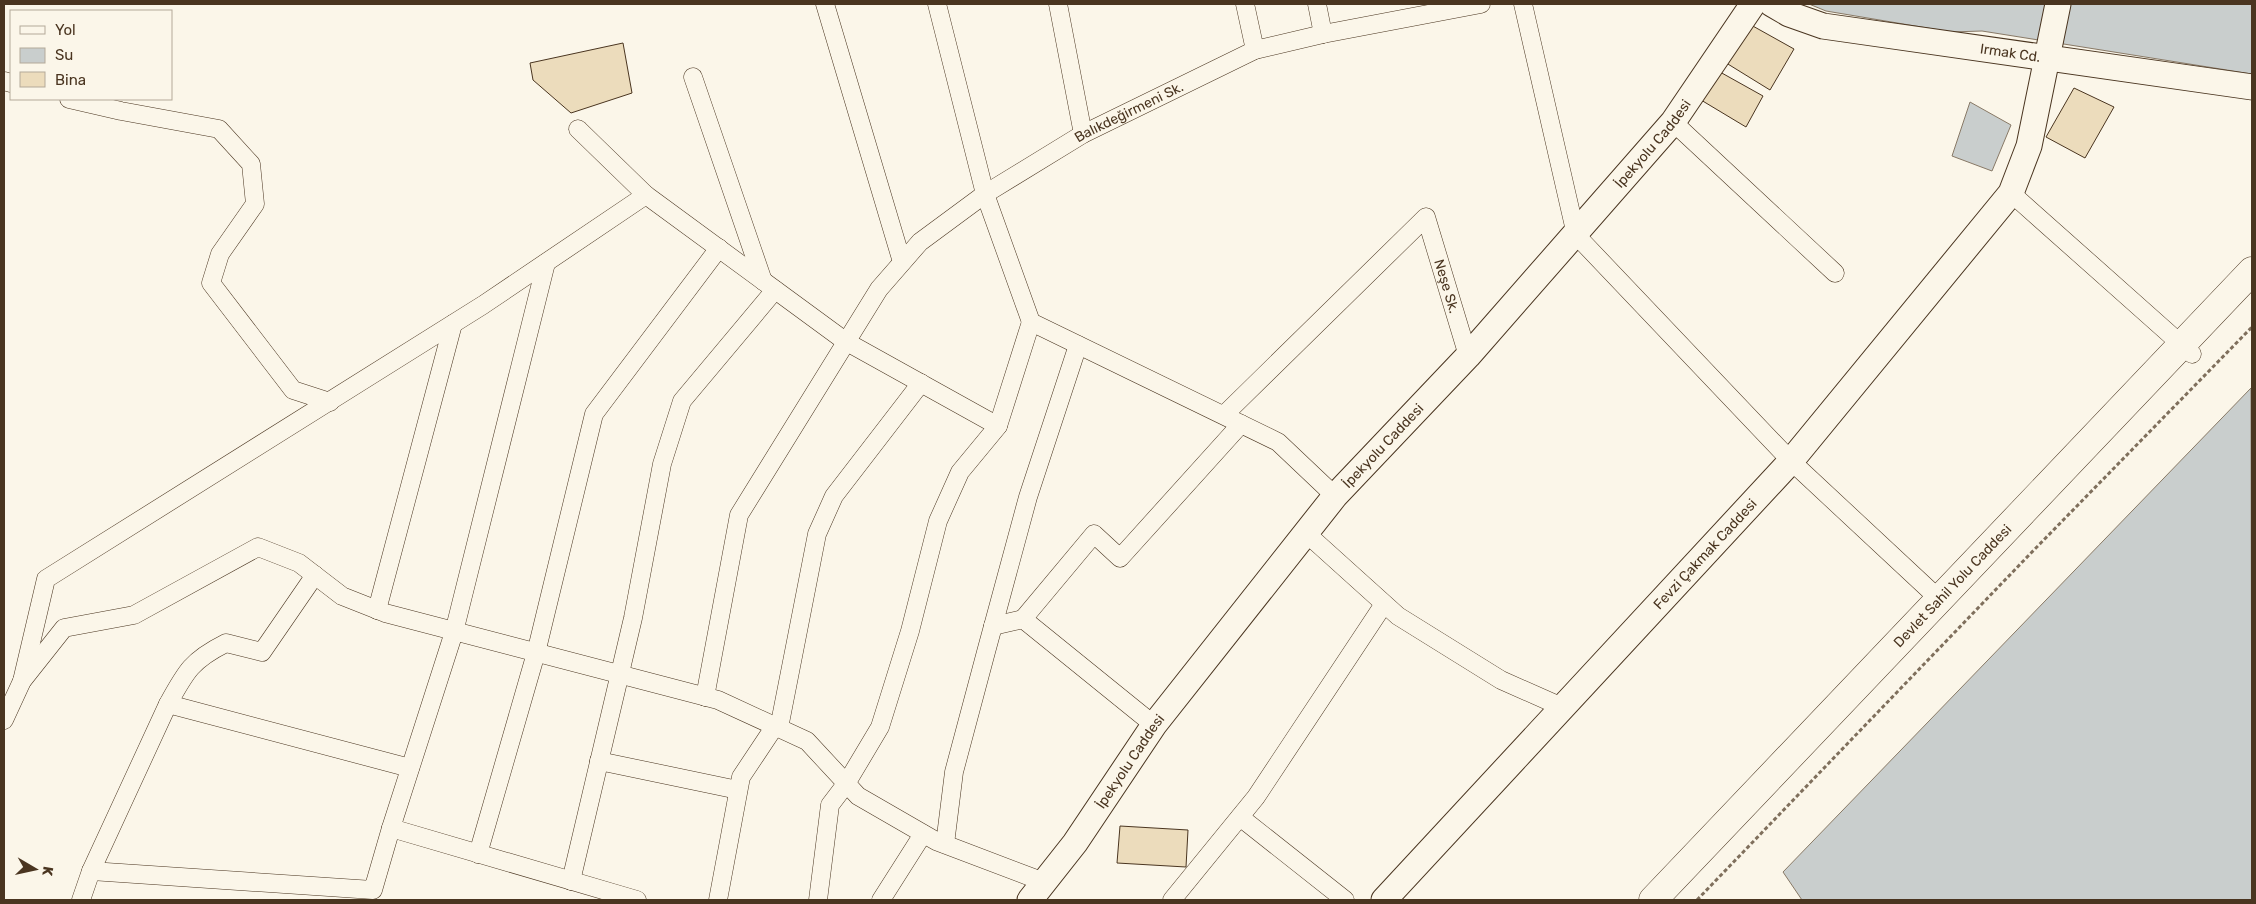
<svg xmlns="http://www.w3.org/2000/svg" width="2256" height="904" font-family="Rubik,sans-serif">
	<rect width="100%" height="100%" fill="#fbf6e9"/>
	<path fill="#c9cecd" stroke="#887966" d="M1809,4H2252V74L1982,31L1951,32L1826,11Z
		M1970,102L2011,125L1992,171L1952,156Z
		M2251,388L2252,900H1802L1783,872Z"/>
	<path fill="#ecdcbc" stroke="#4a3520" d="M1751,25L1794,49L1770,90L1723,61Z
		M623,43L632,93L571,113L533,80L530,63Z
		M1720,72L1763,96L1746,127L1701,100Z
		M2074,88L2114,107L2085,158L2046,137Z
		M1120,826L1188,830L1186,867L1117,863Z"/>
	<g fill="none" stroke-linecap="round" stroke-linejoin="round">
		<defs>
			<g id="street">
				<path d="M825,4L902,262"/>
				<path d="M937,4L985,194L1031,322L1278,442L1335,496"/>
				<path d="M1058,4L1083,134"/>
				<path d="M1245,4L1255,50"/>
				<path d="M1317,4L1323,34"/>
				<path d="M1523,4L1576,235L1791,461L1939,599"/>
				<path d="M693,77L763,281"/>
				<path d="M4,81L11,83"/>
				<path d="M69,99L121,111L219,129L251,164L255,204L220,254L211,283L293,390L330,402"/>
				<path d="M1673,122L1835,273"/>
				<path d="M578,129L646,195"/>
				<path d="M2011,193L2192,354"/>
				<path id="s1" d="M1224,415L1426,217L1468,356"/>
				<path d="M1307,534L1398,616L1501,680L1562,707"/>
				<path d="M377,610L453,324"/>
				<path d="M1023,619L1094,534L1120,558L1241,424"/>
				<path d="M993,626L1023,619L1154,725"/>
				<path d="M22,681L46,579L483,305L646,195L845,341L998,426"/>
				<path id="s2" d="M705,697L739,515L879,289L920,242L985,194L1083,134L1255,50L1323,34L1481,4"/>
				<path d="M168,704C186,671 192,660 226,643L262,652L315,575"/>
				<path d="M4,720L22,681L64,628L134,615L258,547L299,563L342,596L385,613L718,700L807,741L858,796L936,841L1044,882"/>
				<path d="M779,728L817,534L834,496L921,383"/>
				<path d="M599,761L738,790"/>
				<path d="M1240,817L1345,900"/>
				<path d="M391,828L637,900"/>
				<path d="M945,844L954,772L986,652L1028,497L1078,345"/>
				<path d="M478,854L536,653L594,414L719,248"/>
				<path d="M91,871L373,890L391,828L454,632L546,263"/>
				<path d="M571,881L633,618L662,464L682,401L775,290"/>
				<path d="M81,900L91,871L168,704L410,768"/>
				<path d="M718,900L741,777L775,726"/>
				<path d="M818,900L830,805L846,784L880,727L910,631L938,521L960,472L998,426L1031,322"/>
				<path d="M881,900L923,834"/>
				<path d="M1172,900L1256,797L1384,604"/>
			</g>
			<g id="secondary">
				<path id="s3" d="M1772,4L1789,14L1823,26L2252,87"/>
				<path id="s4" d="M1030,900L1075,843L1154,725L1335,496L1468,356L1673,122L1753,4"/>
				<path id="s5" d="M1384,900L1791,461L2011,193L2029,146L2058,4"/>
			</g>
			<g id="primary">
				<path id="s6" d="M1653,900L2252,271"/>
			</g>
		</defs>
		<use href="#street" stroke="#4a3520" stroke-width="19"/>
		<use href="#secondary" stroke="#4a3520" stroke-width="27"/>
		<use href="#primary" stroke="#4a3520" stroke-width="29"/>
		<path stroke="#7f6f5c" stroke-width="3" stroke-dasharray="4 2.5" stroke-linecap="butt" d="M1697,900L2030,554L2252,327"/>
		<use href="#street" stroke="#fbf6e9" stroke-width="18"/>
		<use href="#secondary" stroke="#fbf6e9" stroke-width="25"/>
		<use href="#primary" stroke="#fbf6e9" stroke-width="28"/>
	</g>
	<g text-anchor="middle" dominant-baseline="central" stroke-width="4" stroke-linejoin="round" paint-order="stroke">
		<g font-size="14" fill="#4a3520" stroke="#fbf6e9">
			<text stroke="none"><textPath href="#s3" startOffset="245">Irmak Cd.</textPath></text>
			<text stroke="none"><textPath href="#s2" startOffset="760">Balıkdeğirmeni Sk.</textPath></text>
			<text stroke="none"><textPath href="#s4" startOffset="981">İpekyolu Caddesi</textPath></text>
			<text stroke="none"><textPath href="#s1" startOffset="355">Neşe Sk.</textPath></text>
			<text stroke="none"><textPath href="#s4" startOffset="576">İpekyolu Caddesi</textPath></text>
			<text stroke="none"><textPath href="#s5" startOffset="472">Fevzi Çakmak Caddesi</textPath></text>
			<text stroke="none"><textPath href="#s6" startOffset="434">Devlet Sahil Yolu Caddesi</textPath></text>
			<text stroke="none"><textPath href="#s4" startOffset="171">İpekyolu Caddesi</textPath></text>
		</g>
	</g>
	<rect width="2256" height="904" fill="none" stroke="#4a3520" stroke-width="10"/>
	<rect x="10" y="10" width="162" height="90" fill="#fbf6e9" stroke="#b4a999"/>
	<rect x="20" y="26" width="25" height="8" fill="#fbf6e9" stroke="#b4a999"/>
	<text x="55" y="35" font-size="15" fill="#4a3520">Yol</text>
	<rect x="20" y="48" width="25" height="15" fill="#c9cecd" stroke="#b4a999"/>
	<text x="55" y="60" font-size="15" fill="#4a3520">Su</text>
	<rect x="20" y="72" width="25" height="15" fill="#ecdcbc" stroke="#b4a999"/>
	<text x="55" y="85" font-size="15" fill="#4a3520">Bina</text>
	<g transform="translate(35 869) rotate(99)" stroke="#fbf6e9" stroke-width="4" paint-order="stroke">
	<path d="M0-4L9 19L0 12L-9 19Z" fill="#4a3520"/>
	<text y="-8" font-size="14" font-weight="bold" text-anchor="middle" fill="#4a3520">K</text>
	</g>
</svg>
